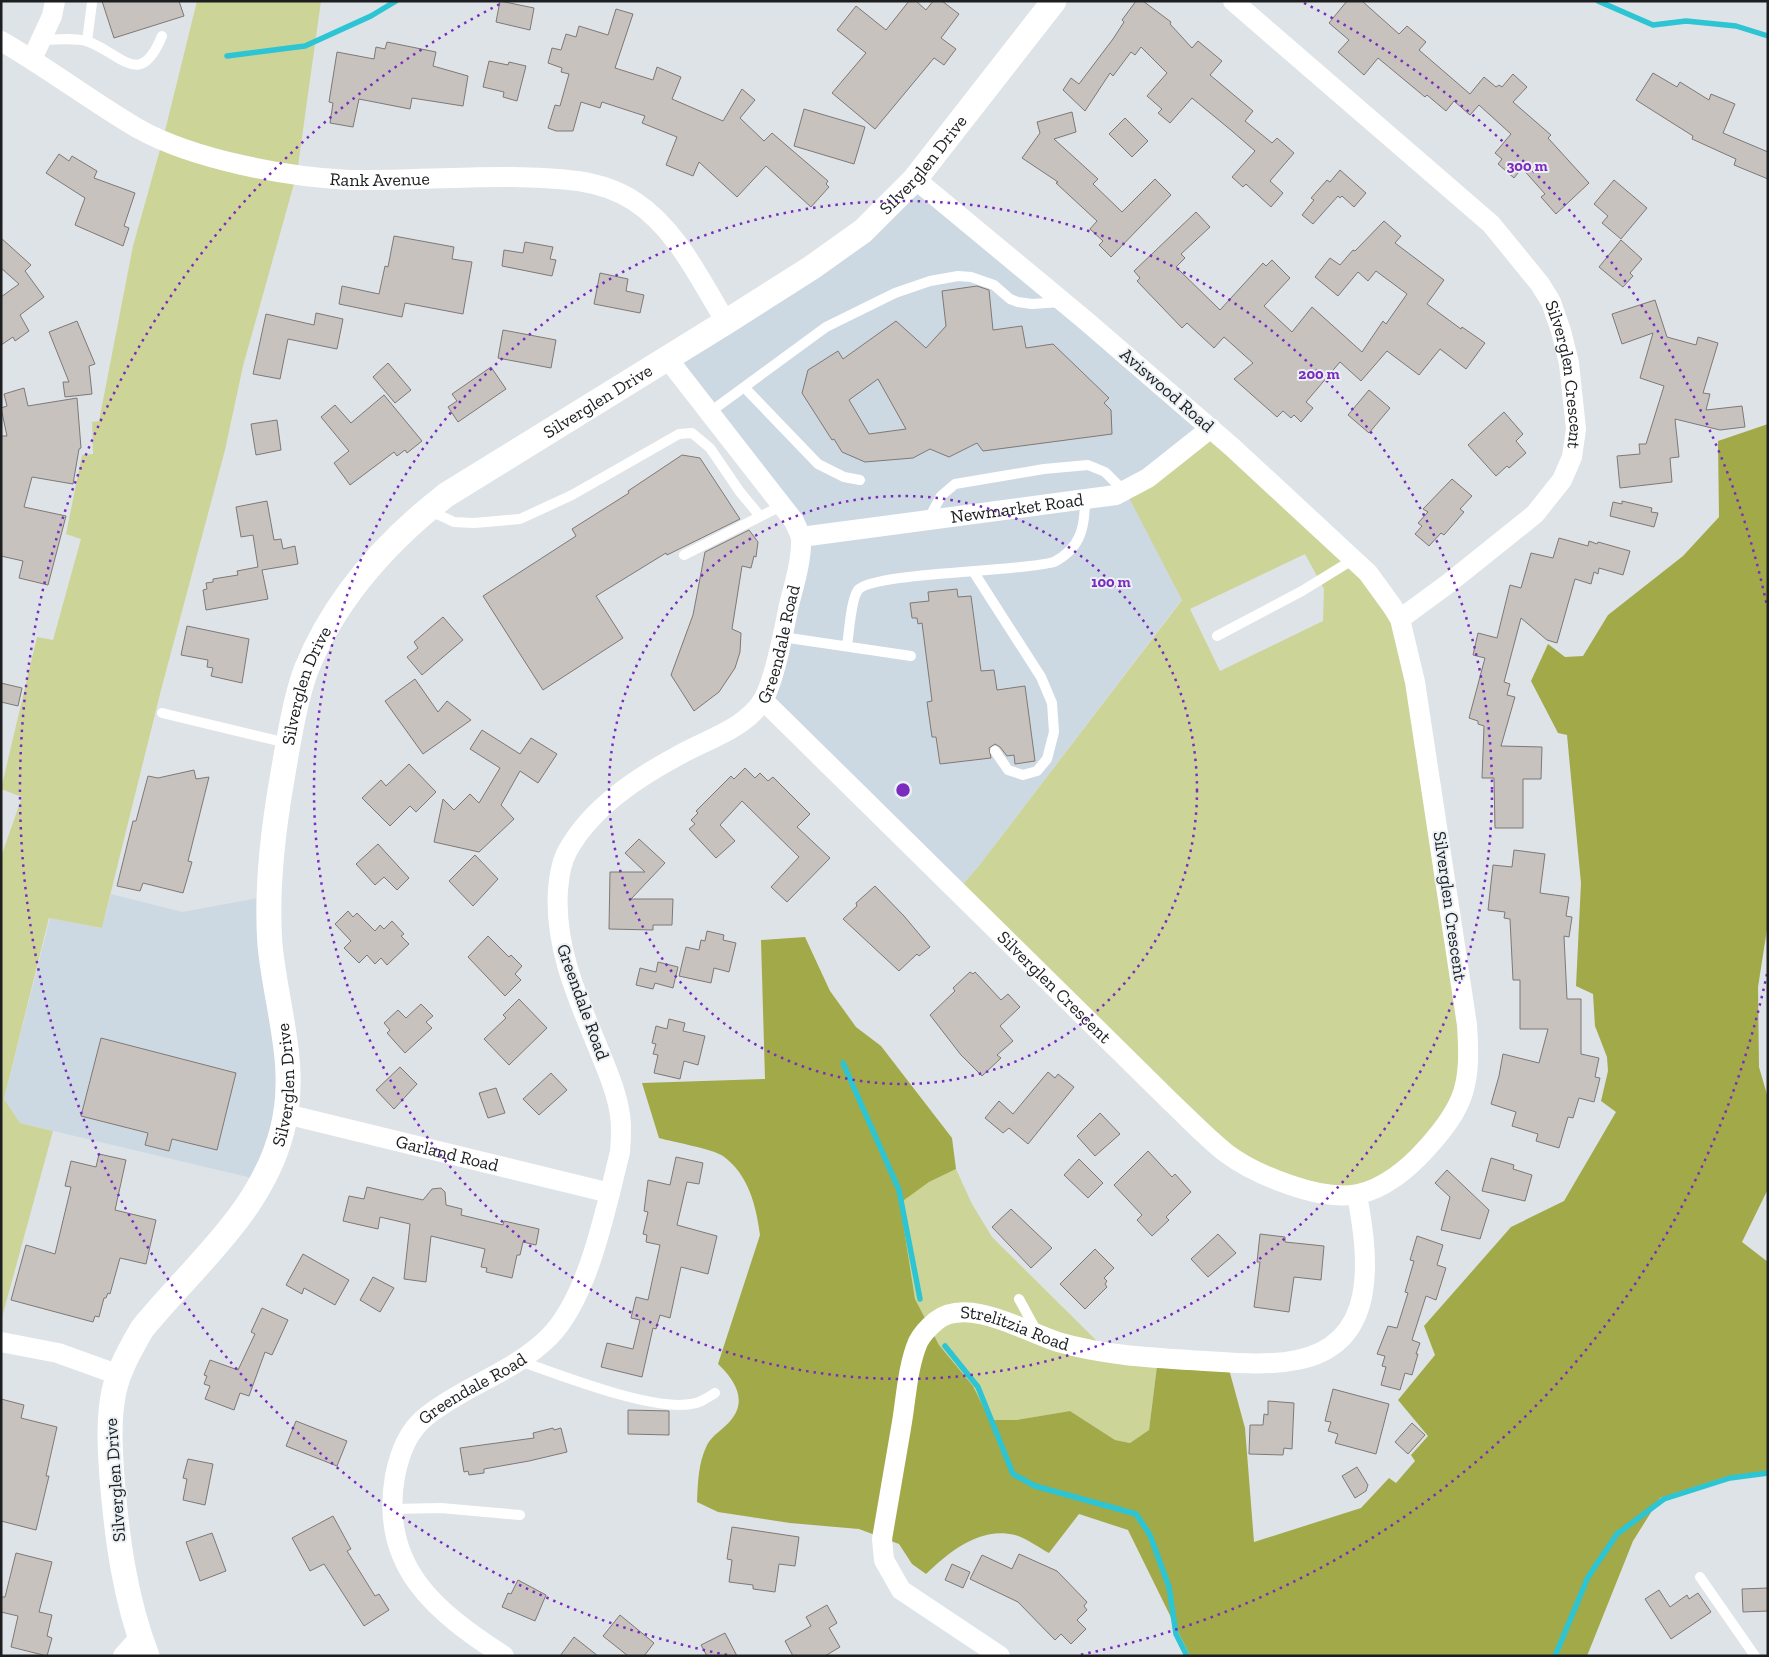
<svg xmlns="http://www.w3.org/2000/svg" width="1769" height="1657" font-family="'Zilla Slab',serif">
	<rect width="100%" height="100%" fill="#dee3e7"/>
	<path fill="#cdd9e2" d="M916,179L1212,428L1127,492L1182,599L978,867L958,890L762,699L801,537L667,358Z
		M111,894L182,912L269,896L287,1038L264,1181L20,1123L4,1099L50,918L102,928Z"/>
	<path fill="#cdd498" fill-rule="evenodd" d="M197,1H321L297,173L243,366L225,450L161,690L102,928L49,918L4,1099L20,1123L53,1131L1,1321V857L22,797L1,789L37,637L53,640L81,539L66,534L82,455L93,454L92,422L99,421L133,246L163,139Z
		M1212,428L1393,605L1467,1025L1456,1110L1366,1192L1262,1176L958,890L978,867L1182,600L1126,492ZM1305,554L1324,589L1323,621L1220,671L1190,609Z
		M956,1169L972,1204L992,1237L1108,1352L1158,1358L1149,1430L1130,1443L1115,1440L1070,1411L1016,1420H990L973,1386L939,1345L915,1299L900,1202L929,1182Z"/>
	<path fill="#a2a949" d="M1768,424V923L1758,987L1759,1067L1768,1098V1189L1742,1242L1768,1262V1471L1729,1476L1660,1498L1633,1541L1587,1656H1190L1128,1530L1079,1514L1049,1553C1039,1548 1026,1538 1015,1535C980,1526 949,1552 926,1574L912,1564L899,1544L859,1529L790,1523L718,1512L697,1502C698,1482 698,1464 707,1445C712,1435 724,1429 731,1420C748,1400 734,1379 718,1364L760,1235C756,1206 749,1175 723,1156C713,1149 673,1142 659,1138L642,1083L765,1079L761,940L805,937L830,991L856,1027L881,1046L952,1138L956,1169L929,1182L900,1203L915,1299L939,1345L973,1386L990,1420H1016L1070,1411L1115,1440L1130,1443L1149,1430L1158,1358L1227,1362L1245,1428L1254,1542L1361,1508L1389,1478L1396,1483L1415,1461L1411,1455L1428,1436L1398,1400L1435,1355L1424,1326L1511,1227L1564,1201L1616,1112L1601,1101L1608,1071L1607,1057L1595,1026L1593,994L1576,986L1581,883L1567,735L1558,733L1531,681L1548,644L1565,657L1583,656L1608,615L1683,556L1719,517L1718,441Z"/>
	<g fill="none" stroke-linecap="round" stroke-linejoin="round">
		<path stroke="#2dc4d4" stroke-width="5.5" d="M1598,1L1653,25L1686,21L1736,26L1768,36
			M227,56L305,46L371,16L396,1
			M843,1063L899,1190L920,1299
			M945,1346L978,1387L1013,1474L1035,1486L1136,1514L1150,1535L1169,1587L1176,1634L1187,1656
			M1555,1656L1588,1577L1617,1534L1664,1499L1730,1478L1768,1473"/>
	</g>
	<path fill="#c8c2bf" stroke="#7e7976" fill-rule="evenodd" d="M102,1H179L184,16L114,38Z
		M500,1L534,8L530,30L496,22Z
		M909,1H916L926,10L933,1H942L959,14L941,38L956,49L944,65L934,58L875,129L832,93L866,53L837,30L856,6L886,30Z
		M1136,1H1143L1171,22L1170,24L1192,48L1198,41L1222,61L1210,75L1253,111L1245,121L1272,143L1277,138L1294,153L1270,181L1283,193L1271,207L1246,184L1243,187L1232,177L1255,151L1232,131L1192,98L1170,123L1158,113L1162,109L1147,96L1167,73L1141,47L1135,55L1131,52L1113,76L1110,73L1085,111L1063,90L1071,78L1079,84L1113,39L1124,22L1122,20Z
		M1347,1H1362L1399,34L1407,26L1426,42L1419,50L1470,94L1484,77L1496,87L1499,85L1502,87L1513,74L1527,87L1513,102L1551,135L1548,138L1589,183L1556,214L1541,197L1545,194L1522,168L1514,178L1498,164L1502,159L1495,153L1511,134L1479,105L1470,115L1454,101L1446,111L1427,95L1425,97L1378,58L1364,75L1338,52L1349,40L1329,23Z
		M616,9L633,14L615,68L653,80L657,67L681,77L672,99L723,121L742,89L755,100L740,118L764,141L772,133L828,181L826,184L829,187L811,207L766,166L737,197L699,162L693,176L666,165L677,137L642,123L645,116L602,102L600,108L581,102L573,131H556L548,128L555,105L560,106L569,74L561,72L562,68L548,63L552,48L561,50L566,34L576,37L579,26L608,35Z
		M387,42L436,52L433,66L468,76L463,106L412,98L410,109L359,99L353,127L330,123L333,103L329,102L337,52L374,59L376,47L385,49Z
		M489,61L508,65L509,62L526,66L517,101L503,97L504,92L483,87Z
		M1653,73L1677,87L1680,82L1709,100L1711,94L1735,104L1723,133L1768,152V179L1734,165L1736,159L1692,139L1693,136L1636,100Z
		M804,109L865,127L854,164L794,146Z
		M1072,112L1076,132L1054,139L1098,179L1093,184L1122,212L1155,179L1171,195L1111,257L1099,245L1103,241L1090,229L1097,221L1056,183L1058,182L1022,158L1040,133L1037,122Z
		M1125,118L1148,141L1132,157L1109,134Z
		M59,154L69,161L72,156L97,171L94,178L135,193L124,226L129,228L123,246L75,225L85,198L46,173Z
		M1340,170L1366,193L1354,207L1342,196L1340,198L1338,196L1313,224L1302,215L1314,200L1311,198L1327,180L1330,182Z
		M1614,180L1647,208L1621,239L1602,223L1608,216L1594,204Z
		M1196,212L1210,227L1181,254L1185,258L1176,267L1220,310L1263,263L1266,266L1272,260L1290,278L1264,306L1292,332L1312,307L1362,352L1383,321L1386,324L1407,294L1376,271L1368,281L1358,272L1338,296L1315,277L1330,258L1340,265L1353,250L1355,251L1384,221L1401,236L1395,243L1444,280L1427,304L1461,329L1462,327L1485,343L1466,369L1440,349L1419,375L1387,351L1361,381L1340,362L1306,402L1313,408L1301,422L1294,415L1291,418L1283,411L1277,417L1234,379L1253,363L1224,337L1214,348L1187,323L1182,328L1137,281L1140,278L1134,271Z
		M394,236L454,247L452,259L472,262L463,314L405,303L402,317L339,304L342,286L379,294L385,266L388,267Z
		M1,238L31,265L25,271L44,297L20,315L29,331L15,341L13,337L1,345V297L19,284L1,268Z
		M1621,240L1642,259L1630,273L1633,276L1623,287L1599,267Z
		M525,242L553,247L550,259L556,260L552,276L502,266L504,250L523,253Z
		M600,273L628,279L626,291L644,295L640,313L594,304Z
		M977,286L989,290L993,330L1022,326L1026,348L1053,344L1109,398L1104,403L1111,410L1112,434L983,451L977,443L949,457L930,449L913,458L865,462L842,452L834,439L832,440L802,393L808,370L838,351L843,359L896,321L926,348L946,326L942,291ZM878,379L906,429L869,434L849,400Z
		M1655,300L1667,337L1696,345L1698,337L1718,343L1703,393L1710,394L1706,410L1742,406L1745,427L1720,430L1675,419L1679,457L1670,458L1672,482L1620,488L1617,456L1640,454L1639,444H1646L1664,386L1640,378L1653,333L1622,344L1612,314Z
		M316,313L343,319L337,349L288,339L280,379L253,374L266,314L314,325Z
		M77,321L95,364L89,366L92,394L65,397L63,382H69L49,332Z
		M503,330L556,340L551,368L498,358Z
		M388,363L411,390L395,403L373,377Z
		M491,367L506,389L458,422L448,407L457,401L452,394Z
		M24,388L28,406L77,398L81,448L79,449L73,484L32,477L24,507L66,516L48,585L19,578L23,561L1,556V436H7L1,408L7,406L4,394Z
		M1369,390L1390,408L1369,433L1348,415Z
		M384,395L422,441L407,453L405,450L397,456L394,452L350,485L334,463L349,451L321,417L335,405L351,423Z
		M1504,412L1523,434L1516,441L1526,453L1509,468L1507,466L1496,476L1468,445Z
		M277,420L281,450L256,455L251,424Z
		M682,455L700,458L740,519L667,555L666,553L596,596L623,638L543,690L483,596L576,536L572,529L629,493L628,491Z
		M1452,479L1472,496L1460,509L1464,512L1444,535L1441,533L1429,546L1415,534L1422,526L1418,523L1428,512L1423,509Z
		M267,501L274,540L281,539L283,549L295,546L298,564L262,570L268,599L206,610L203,590L207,589L206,583L213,582V579L238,575L237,571L258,567L253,535L241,537L236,507Z
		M1622,501L1652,508L1651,512L1658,513L1654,527L1610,516L1613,502L1622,504Z
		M749,530L758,542L756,557L754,556L751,568L742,566L732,629L741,633L740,652L735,668L719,692L694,711L671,675L693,615L705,552Z
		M1559,538L1588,546L1589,541L1597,544L1598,542L1630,551L1623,575L1599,568L1598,574L1594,572L1591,584L1575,579L1557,643L1547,640L1521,618L1504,682L1510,684L1507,695L1515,697L1501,746L1542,747L1541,779H1523V828H1495L1494,778H1482L1484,726L1478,724V721L1469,718L1485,658L1473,655L1478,633L1497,638L1510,585L1521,588L1531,553L1553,558Z
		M957,589L958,597L971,596L981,671L994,670L997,690L1025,686L1035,761L1015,764L1014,755L1007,756L1000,747L995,744L989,748L991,758L940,764L936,737H932L927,702L932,701L922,623L918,624L917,618H912L910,603L929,601L928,592Z
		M443,617L463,640L422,675L407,657L418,648L414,642Z
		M187,626L249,639L242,683L211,676L213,668L207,667L208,660L181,655Z
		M415,679L438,712L447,701L471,720L423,754L385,701Z
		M1,683L22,688L18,706L1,702Z
		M482,730L520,754L531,738L557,754L538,783L520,771L501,805L514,819L479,852L434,842L443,799L454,810L470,794L479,803L500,768L470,749Z
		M409,764L436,792L416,812L410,806L390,826L362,798L381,780L386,786Z
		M745,768L755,778L760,773L768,781L773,777L810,814L797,827L830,858L787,902L771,887L799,857L742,801L720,825L735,841L716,858L689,829L695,824L691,820L698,813L696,811L731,776L734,779Z
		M194,770L196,779L209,777L188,861L192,862L183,893L143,883L140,891L117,886L133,821H136L148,776L158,778Z
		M639,839L665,863L631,899H673L672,925H653V930L609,929L610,872H645L625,853Z
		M378,844L409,878L397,890L384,877L375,885L356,864Z
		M1514,850L1545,854L1540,893L1569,897L1566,916L1572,917L1569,937L1564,936L1567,999H1581V1054L1599,1058L1595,1077L1600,1078L1594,1102L1579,1098L1573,1118L1568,1117L1559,1148L1536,1141L1538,1134L1512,1126L1516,1112L1491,1104L1499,1076L1503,1054L1539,1063L1548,1029H1520V980H1513L1510,919L1504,918L1505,912L1488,910L1493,865L1512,867Z
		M475,855L498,879L473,906L449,881Z
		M875,886L904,916L930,947L919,956L917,954L899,971L843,919L857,906L856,903Z
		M348,911L353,917L357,913L375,931L380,925L384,929L392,921L404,934L401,936L409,944L387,965L381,958L375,964L367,955L359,963L344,948L351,941L335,924Z
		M707,931L724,935L723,940L736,943L729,972L714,968L711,983L679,976L686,947L699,950L701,940L705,941Z
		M488,936L509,957L511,955L522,966L515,974L521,980L505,996L468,957Z
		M658,962L678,967L673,988L655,983L653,989L636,985L640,968L656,972Z
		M970,972L973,974L975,972L1001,1000L1008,994L1020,1007L1000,1026L1013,1041L997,1055L1001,1058L982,1076L961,1055L930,1015L955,991L953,988Z
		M519,999L547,1028L509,1065L484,1039L506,1018L503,1015Z
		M421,1004L433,1016L426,1022L432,1028L405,1053L387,1033L390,1030L384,1023L398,1010L406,1018Z
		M669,1019L685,1023L683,1031L705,1036L698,1065L684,1061L680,1079L654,1073L658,1055L653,1054L656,1044L652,1043L656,1026L667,1029Z
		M101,1038L236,1073L217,1150L172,1139L169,1151L145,1145L148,1133L81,1116Z
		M400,1067L417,1084L394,1109L376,1090Z
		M1048,1072L1055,1078L1058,1074L1074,1087L1028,1144L1009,1128L1003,1133L985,1118L999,1101L1013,1114Z
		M551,1073L567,1090L539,1115L523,1099Z
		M496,1088L505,1113L488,1118L479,1093Z
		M1100,1113L1120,1134L1095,1156L1077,1136Z
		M1148,1151L1172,1177L1175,1174L1191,1192L1166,1217L1169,1220L1152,1236L1137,1220L1142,1215L1114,1185Z
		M99,1154L126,1160L115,1210L156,1220L146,1264L120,1258L110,1294L108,1293L106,1298H104L99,1317L95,1316L93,1322L11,1300L26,1245L55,1254L71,1187L65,1186L71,1161L96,1167Z
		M676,1157L703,1163L699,1184L687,1182L677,1225L717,1236L708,1274L681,1267L670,1318L660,1315L656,1329L653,1328L642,1377L601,1367L607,1343L633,1349L640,1320L631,1318L636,1297L648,1300L660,1245L646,1242L647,1235L643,1234L648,1212L644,1211L648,1180L670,1185Z
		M1491,1158L1514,1165L1513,1169L1532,1175L1525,1201L1482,1191Z
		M1079,1159L1103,1183L1088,1198L1064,1175Z
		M1447,1170L1489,1210L1480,1239L1441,1230L1450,1197L1435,1183Z
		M367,1187L423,1200L432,1189L441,1188L445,1192L446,1205L462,1209L461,1215L503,1225L504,1221L539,1229L536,1245L523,1242L520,1255H517L512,1278L486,1272L487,1268L481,1267L485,1249L431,1236L426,1282L404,1279L410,1224L380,1217L378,1229L343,1221L349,1196L364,1199Z
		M1011,1209L1052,1248L1031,1268L992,1227Z
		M1218,1234L1236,1253L1208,1277L1191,1259Z
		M1260,1234L1285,1237V1242L1324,1246L1321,1280L1294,1277L1289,1312L1254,1307L1260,1262H1257Z
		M1417,1236L1443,1245L1437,1265L1446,1268L1436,1300L1426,1296L1412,1340L1420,1343L1416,1354H1418L1412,1375L1405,1373L1400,1390L1381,1385L1386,1367L1382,1366L1385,1356L1377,1354L1388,1326L1397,1328L1408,1293L1405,1292L1414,1261L1410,1260Z
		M1095,1249L1114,1268L1104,1278L1107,1281L1105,1284L1107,1287L1085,1309L1060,1284Z
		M303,1254L349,1280L335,1305L304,1288L302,1294L286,1285Z
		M373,1277L394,1288L380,1312L360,1300Z
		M262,1308L288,1320L272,1355L265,1352L249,1396L240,1393L234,1410L205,1399L210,1386L204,1384L207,1376L204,1375L210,1360L238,1370L255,1334L251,1332Z
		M1333,1389L1389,1404L1376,1454L1335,1443L1338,1434L1328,1431L1331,1422L1325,1421Z
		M1,1399L24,1405L21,1418L57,1427L46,1476H49L36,1530L1,1521Z
		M1268,1401L1294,1403L1292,1449L1284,1448L1283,1455L1249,1454L1250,1425H1263L1264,1414L1268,1415Z
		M628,1410L669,1411V1435L628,1434Z
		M296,1421L347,1441L337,1466L286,1446Z
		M1412,1423L1425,1435L1408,1454L1395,1442Z
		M553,1428L554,1430L561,1428L567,1452L529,1461L484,1469V1473L469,1475L468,1471L464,1472L460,1448L534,1438L533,1433Z
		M188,1459L213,1464L205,1505L183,1500L187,1479L183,1478Z
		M1357,1467L1368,1485L1366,1491L1355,1498L1342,1476Z
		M333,1516L351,1549L347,1551L375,1596L379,1594L389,1610L364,1626L324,1564L310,1571L292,1538Z
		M732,1527L799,1537L795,1566L779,1564L775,1592L753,1589V1585L729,1582L732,1560L727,1559Z
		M212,1533L226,1571L200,1581L186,1542Z
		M16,1553L52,1562L39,1612L52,1615L47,1636L52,1638L47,1656L11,1647L18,1616L1,1612V1597H5Z
		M1019,1554L1057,1571L1087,1602L1084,1606L1087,1610L1077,1620L1086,1629L1071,1644L1061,1634L1055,1640L1018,1602L970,1579L982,1555L1012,1569Z
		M952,1564L970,1572L963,1588L945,1580Z
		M518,1580L546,1595L535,1621L502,1607L508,1593L511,1594Z
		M1768,1588V1611L1743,1612L1742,1589Z
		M1659,1590L1670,1607L1687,1595L1689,1599L1698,1593L1711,1612L1671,1639L1645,1599Z
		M827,1605L837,1623L829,1628L840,1647L825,1656H793L785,1641L811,1626L806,1617Z
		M620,1615L654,1643L644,1656H628L603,1636Z
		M725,1633L737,1656H707L701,1645Z
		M574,1637L598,1656H560Z"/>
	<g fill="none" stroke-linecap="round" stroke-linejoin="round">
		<path stroke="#fff" stroke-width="10" d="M42,40C55,40 76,37 89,42C123,55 140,89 162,36
			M87,41L92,3
			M744,387L818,464L844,477L860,480
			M710,412L826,327L895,293L930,281L958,276L971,277L994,285L1010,299L1018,302L1032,304L1061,302
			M432,507L439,515L454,522L474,523L520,519L572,495L679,434L692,433L710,448L740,492L760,516
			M928,520L941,496L955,484L1044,469L1088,465L1105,472L1125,492
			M684,555L783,505
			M973,571L1041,677L1052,703L1054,732L1047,759L1037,771L1023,775L1008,770L995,751
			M1217,636L1302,591L1354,559
			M782,637L911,656
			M847,646C849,633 851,599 858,590C873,572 1020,572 1054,562C1081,548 1085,527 1085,499
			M162,713L287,743
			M1019,1299L1037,1332
			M520,1361C560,1375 651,1411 691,1404C700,1403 707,1398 715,1393
			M393,1509L441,1508L520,1515
			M1700,1577L1755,1656"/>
		<g stroke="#fff" stroke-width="20">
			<path id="s1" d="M1233,1L1491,224L1540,284L1551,302L1561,331L1569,363L1576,429L1572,457L1562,480L1535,514L1449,583L1400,619"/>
			<path id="s2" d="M1,41C48,68 91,101 137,128C169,146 206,157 242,165C277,173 313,178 349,180C404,181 459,176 514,177C555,178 599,178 634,201C677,229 700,280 726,322"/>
			<path d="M32,59L52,16L55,1"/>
			<path id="s3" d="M801,537L1116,495L1148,478L1211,428"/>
			<path id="s4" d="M763,700L1171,1102C1189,1119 1207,1138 1226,1153C1255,1175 1322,1202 1358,1194C1384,1189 1409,1168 1426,1149C1466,1105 1471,1084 1467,1025L1415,682L1400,619L1392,606L1368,573L1232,447L1085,320L915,179"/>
			<path id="s5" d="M286,1114L610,1193"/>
			<path d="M1,1342L58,1353L119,1375"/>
			<path d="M123,1656L140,1637"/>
			<path id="s6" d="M504,1656C436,1612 379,1567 395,1476C400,1452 408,1430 428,1415C466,1385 514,1372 549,1337C589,1297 606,1207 620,1152C621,1139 622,1127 620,1115C617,1093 607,1070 599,1050C578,999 554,947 558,890C559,877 561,862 568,850C592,807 638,777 681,754C708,739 746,728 763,700C775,680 784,629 789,605C794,585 802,560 801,538C800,533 796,526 794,521L667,358"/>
			<path id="s7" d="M1000,1656L901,1590L884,1560L882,1539C888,1502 895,1465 901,1428C906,1401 907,1368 918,1342C922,1334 930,1326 936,1321C967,1296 1026,1332 1058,1342C1106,1356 1155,1358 1205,1361C1235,1363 1267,1366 1297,1360C1379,1344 1369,1259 1357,1195"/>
		</g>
		<path stroke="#fff" stroke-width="25" id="s8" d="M147,1656C125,1599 117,1539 112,1478C110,1449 108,1420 114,1391C119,1369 131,1348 142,1329C193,1266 261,1213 282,1131C299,1067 276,1008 270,945C266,892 272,838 281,785C287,751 294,702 306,670C334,600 387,541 446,495L726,322L811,268L863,231L915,179L1054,1"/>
	</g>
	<g fill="none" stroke="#7b2cbf" stroke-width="2.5" stroke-dasharray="2.5 5">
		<circle cx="903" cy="790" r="294"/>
		<circle cx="903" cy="790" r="589"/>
		<path d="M1767 974A883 883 0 0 1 1079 1655M727 1655A883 883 0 0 1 502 3M1304 3A883 883 0 0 1 1767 606"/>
	</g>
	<g text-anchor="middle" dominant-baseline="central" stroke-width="4" stroke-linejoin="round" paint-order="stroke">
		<g font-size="18" fill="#1c1e20" stroke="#ebf0f4">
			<text stroke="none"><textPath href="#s8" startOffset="1859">Silverglen Drive</textPath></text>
			<text stroke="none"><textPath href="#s2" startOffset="412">Rank Avenue</textPath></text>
			<text stroke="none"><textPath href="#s1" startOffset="514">Silverglen Crescent</textPath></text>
			<text transform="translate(1167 390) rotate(41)">Aviswood Road</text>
			<text stroke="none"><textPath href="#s8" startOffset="1454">Silverglen Drive</textPath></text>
			<text stroke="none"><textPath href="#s3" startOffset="218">Newmarket Road</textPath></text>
			<text stroke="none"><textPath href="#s6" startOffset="1264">Greendale Road</textPath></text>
			<text stroke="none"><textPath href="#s8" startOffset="1034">Silverglen Drive</textPath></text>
			<text transform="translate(1450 906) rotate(82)">Silverglen Crescent</text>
			<text stroke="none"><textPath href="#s4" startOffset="409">Silverglen Crescent</textPath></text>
			<text transform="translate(583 1002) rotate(70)">Greendale Road</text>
			<text stroke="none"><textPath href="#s8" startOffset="629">Silverglen Drive</textPath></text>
			<text stroke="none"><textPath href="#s5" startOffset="166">Garland Road</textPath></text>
			<text stroke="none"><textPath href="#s7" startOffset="486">Strelitzia Road</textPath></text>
			<text stroke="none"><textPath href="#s6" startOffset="349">Greendale Road</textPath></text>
			<text transform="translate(115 1480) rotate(-94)">Silverglen Drive</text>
		</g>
	</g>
	<circle cx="903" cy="790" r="8" fill="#7b2cbf" stroke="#ebf0f4" stroke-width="2.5"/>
	<g font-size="15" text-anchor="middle" font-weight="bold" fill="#7b2cbf" stroke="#ebf0f4" stroke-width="4" stroke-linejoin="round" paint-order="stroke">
		<text x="1527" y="171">300 m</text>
		<text x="1319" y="379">200 m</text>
		<text x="1111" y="587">100 m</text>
	</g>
	<rect width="1769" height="1657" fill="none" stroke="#1c1e20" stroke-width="5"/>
</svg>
